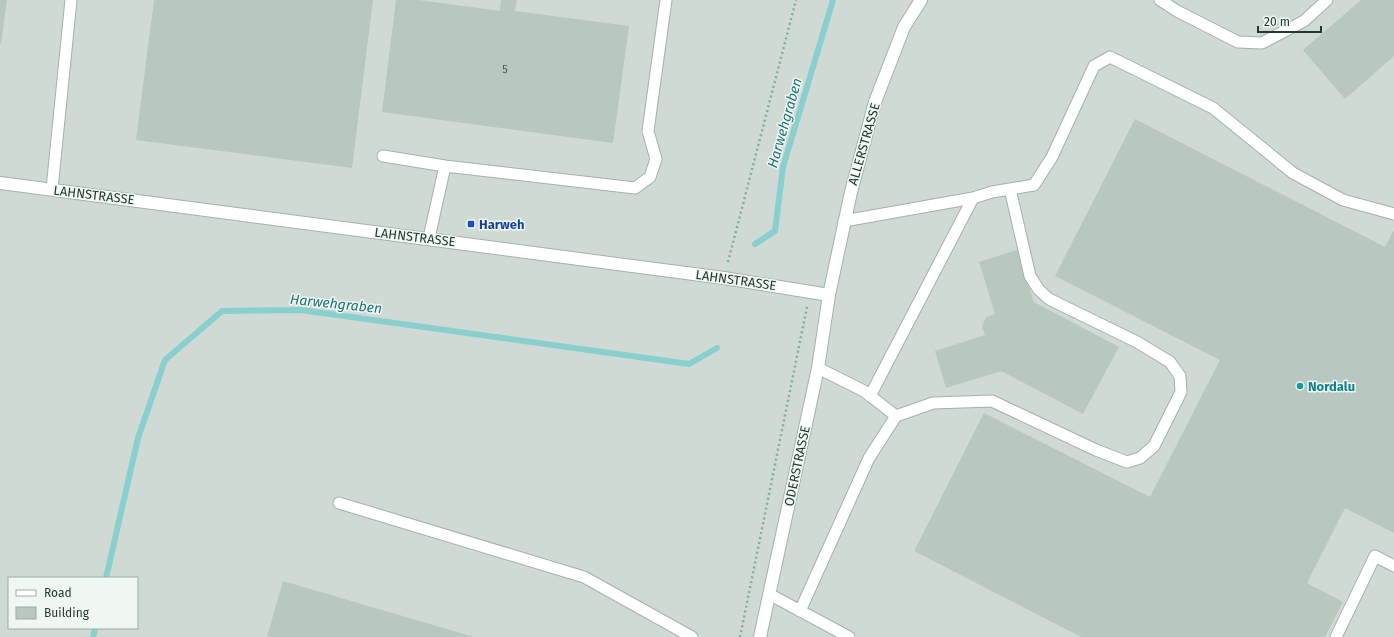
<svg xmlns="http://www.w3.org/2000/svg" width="1394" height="637" font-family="'Fira Sans',sans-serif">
	<rect width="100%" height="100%" fill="#e0eae4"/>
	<path fill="#cedad3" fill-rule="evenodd" d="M0,0H1394V637H0ZM9,578H137V628H9Z"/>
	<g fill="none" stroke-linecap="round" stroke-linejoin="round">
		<path stroke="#89cfce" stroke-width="6" d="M755,244L775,231L783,167L833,0
			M106,578L138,438L165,360L222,311L301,310L689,364L717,348
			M93,637L95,628"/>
	</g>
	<path fill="#b8c8bf" d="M0,0H7L1,44H0Z
		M154,0H373L352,168L136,140Z
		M396,0H419L500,11L501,0H517L515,11L629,26L613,143L382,112Z
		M1361,0H1394V56L1345,99L1303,50Z
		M1135,119L1385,247L1394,230V533L1345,508L1307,583L1343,602L1325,637H1081L914,551L984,413L1150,497L1220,360L1055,276Z
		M1017,250L1034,302L1119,347L1083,414L1001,371L946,388L935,351L985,335L982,326L986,317L995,314L979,262Z
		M283,581L474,637H267Z"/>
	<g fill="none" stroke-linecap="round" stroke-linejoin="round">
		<defs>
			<path id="service" d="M1160,0L1177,11L1238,42L1262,43L1304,21L1327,0
				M383,156L445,166L635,188L650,177L656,159L648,131L666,0
				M52,189L71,0
				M844,221L973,198L992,192L1034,185L1052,157L1094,66L1110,57L1213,108L1293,173L1343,200L1394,214
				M429,238L445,166
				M818,368L864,391L896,416
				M870,396L973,198
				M339,503L584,577L692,637
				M769,594L849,637
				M800,611L869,458L896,416L933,403L992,401L1096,450L1127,462L1140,458L1154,446L1181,392L1180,376L1170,362L1137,342L1049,299L1039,290L1030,276L1010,189
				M1336,637L1375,556L1394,566"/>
			<path id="minor" d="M0,183L724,278L829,295
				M760,637L818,368L829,295L851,192L875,102L904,27L921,0"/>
		</defs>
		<use href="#service" stroke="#a3b2aa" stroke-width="13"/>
		<use href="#minor" stroke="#a3b2aa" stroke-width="14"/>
		<path stroke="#81ad98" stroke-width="2.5" stroke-dasharray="2 3" stroke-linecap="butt" d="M728,262L796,0
			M740,637L807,307"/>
		<use href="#service" stroke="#fff" stroke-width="11"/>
		<use href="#minor" stroke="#fff" stroke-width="12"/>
	</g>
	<rect fill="#1a4fb4" stroke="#f0f7f3" stroke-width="1.5" x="467" y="220" width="8" height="8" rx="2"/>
	<circle fill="#0f9aa8" stroke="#f0f7f3" stroke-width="1.5" cx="1300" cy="386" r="4"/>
	<g text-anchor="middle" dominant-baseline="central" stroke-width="3" stroke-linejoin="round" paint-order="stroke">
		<g font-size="11" fill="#475e53">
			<text x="505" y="69">5</text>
		</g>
		<g font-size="13" fill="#213a2f" stroke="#f0f7f3">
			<text transform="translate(864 144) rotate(-74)">ALLERSTRASSE</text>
			<text transform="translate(94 195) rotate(7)">LAHNSTRASSE</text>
			<text transform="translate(415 237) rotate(7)">LAHNSTRASSE</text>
			<text transform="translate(736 280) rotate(8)">LAHNSTRASSE</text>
			<text transform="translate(797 466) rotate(-78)">ODERSTRASSE</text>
		</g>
		<g font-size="13" font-weight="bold" fill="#164399" stroke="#f0f7f3" text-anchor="start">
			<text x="479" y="224">Harweh</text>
		</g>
		<g font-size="13" font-weight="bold" fill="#0d838f" stroke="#f0f7f3" text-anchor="start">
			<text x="1308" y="386">Nordalu</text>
		</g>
		<g font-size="14" font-style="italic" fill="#1d7474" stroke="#f0f7f3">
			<text transform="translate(785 123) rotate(-74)">Harwehgraben</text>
			<text transform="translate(336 304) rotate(6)">Harwehgraben</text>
		</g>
	</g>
	<rect x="8" y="577" width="130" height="52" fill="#f0f7f3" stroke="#9daba5"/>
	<rect x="16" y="590" width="20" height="6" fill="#ffffff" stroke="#9daba5"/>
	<text x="44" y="597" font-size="12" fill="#213a2f">Road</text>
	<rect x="16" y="607" width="20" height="12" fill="#b8c8bf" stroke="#9daba5"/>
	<text x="44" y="617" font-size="12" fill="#213a2f">Building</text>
	<path d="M1258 26v6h63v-6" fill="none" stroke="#213a2f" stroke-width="2"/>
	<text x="1264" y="26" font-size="12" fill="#213a2f" stroke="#f0f7f3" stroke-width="3" paint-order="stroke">20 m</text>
</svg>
